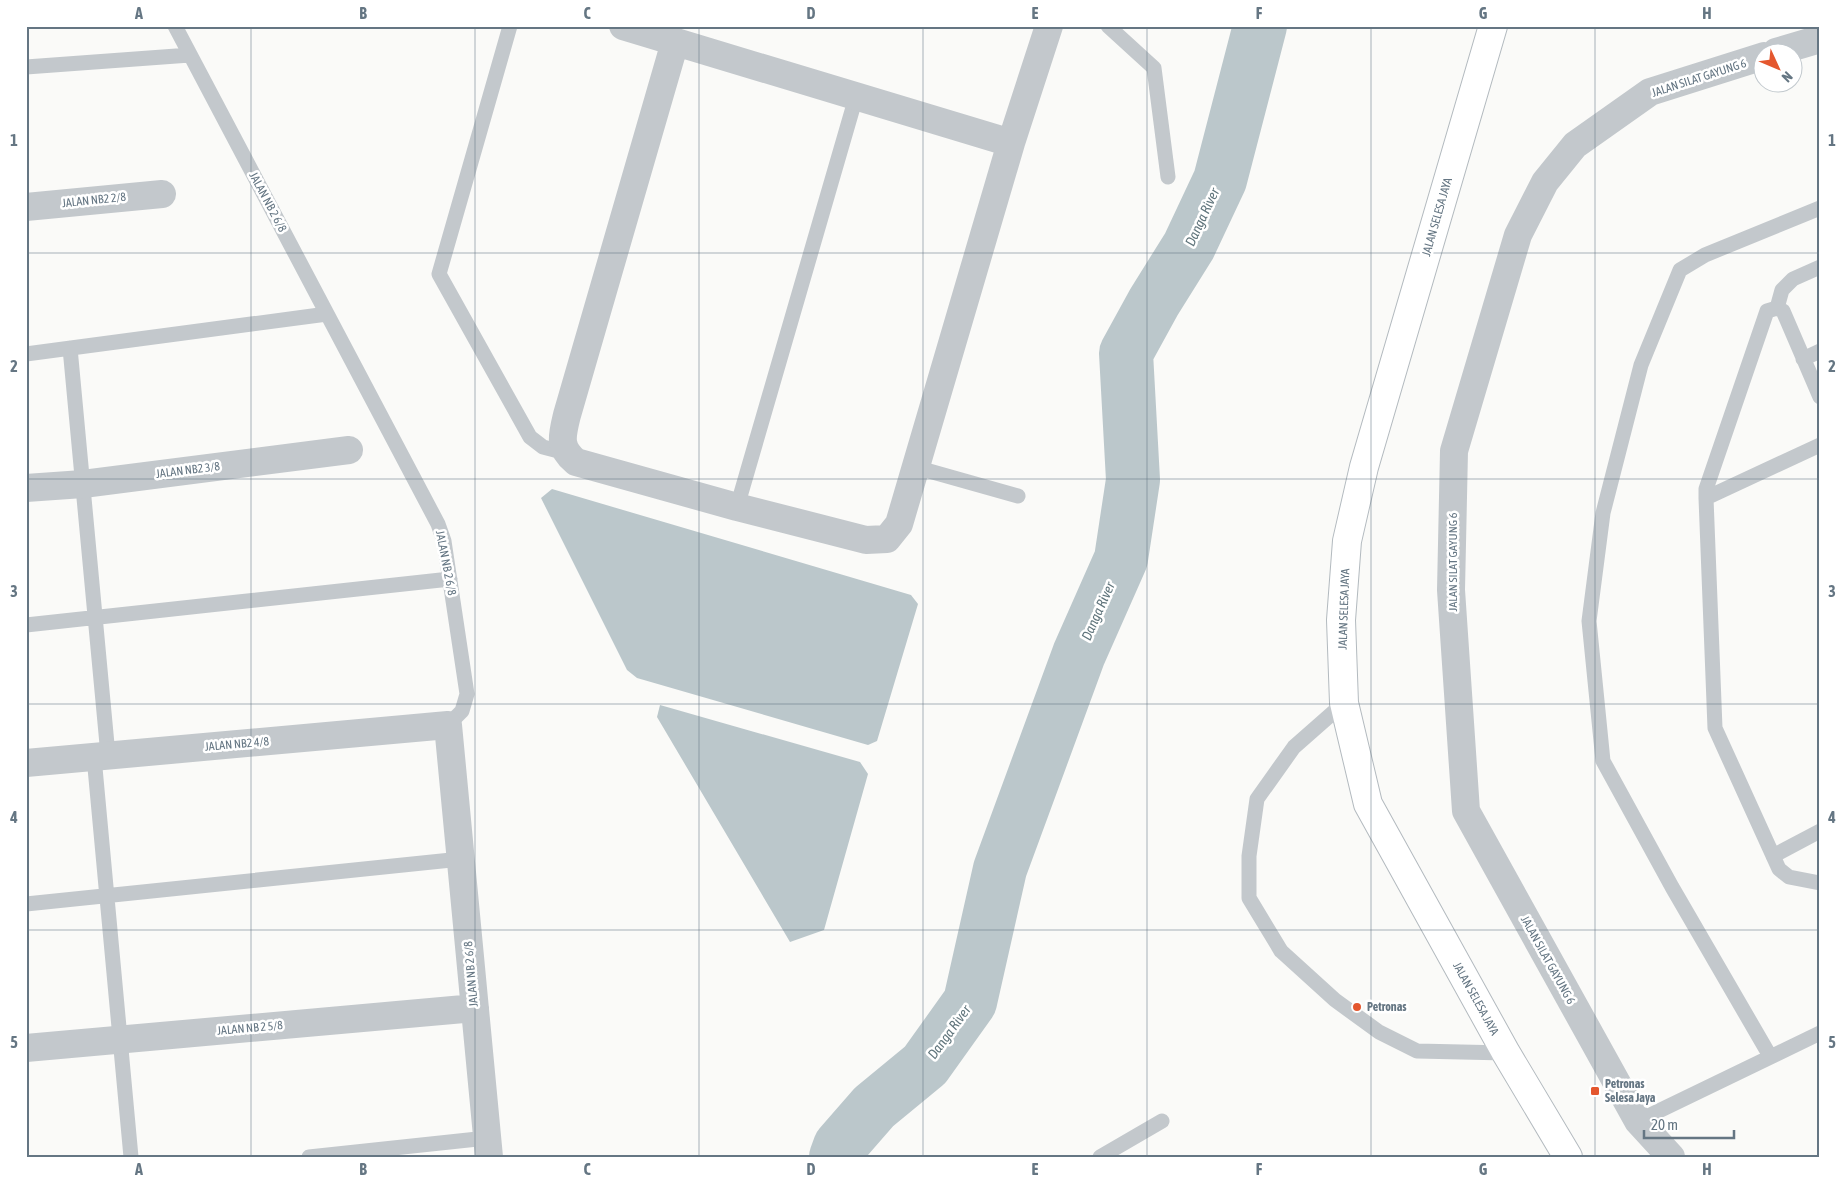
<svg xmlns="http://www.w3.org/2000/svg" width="1846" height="1183" font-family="'Asap Condensed',sans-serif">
	<rect width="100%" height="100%" fill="#fafaf8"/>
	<path fill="#bbc7cb" d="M552,489L911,595L918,604L877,741L868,745L637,678L627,670L541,498Z
		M660,705L860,762L868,774L824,930L790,942L657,717Z"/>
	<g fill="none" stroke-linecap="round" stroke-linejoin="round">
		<path stroke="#bbc7cb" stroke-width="54" d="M836,1157L840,1146L874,1107L925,1065L970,1002L1000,869L1079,654L1121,559L1133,480L1126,353L1154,302L1189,246L1220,180L1260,26"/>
		<defs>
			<g id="secondary">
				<path id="s1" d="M1493,26L1364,467L1347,541L1341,620L1344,703L1368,804L1506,1053L1568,1157"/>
			</g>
		</defs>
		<use href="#secondary" stroke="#b3babf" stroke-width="30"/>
		<path stroke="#c3c8cc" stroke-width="15" d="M175,26L438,524L444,541L467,694L462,711L448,725
			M510,26L439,274L530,437L543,447L566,453
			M1108,26L1154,68L1168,177
			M26,67L190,55
			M1777,308L1782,290L1793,279L1820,267
			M70,348L108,755
			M26,354L327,314
			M1803,359L1820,351
			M1820,397L1783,311L1777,308L1767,311L1706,489V498L1715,728L1779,869L1789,877L1820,883
			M915,467L1018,496
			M1706,498L1820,445
			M737,507L856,97
			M26,625L450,579
			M1344,703L1294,747L1257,799L1249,856V898L1281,951L1335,1000L1379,1032L1417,1051L1506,1053
			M94,757L131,1157
			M1773,856L1820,831
			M26,904L461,859
			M1770,1056L1672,887L1603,761L1589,621L1603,513L1641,365L1680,270L1705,255L1820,208
			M1638,1121L1820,1033
			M309,1157L487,1138
			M1100,1157L1162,1121"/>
		<path stroke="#c3c8cc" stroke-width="28" d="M623,26L1011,143
			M675,42L567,415C562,436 558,447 576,462L737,507L866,540L887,539L899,524L1011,143L1049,26
			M1776,52L1820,39
			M26,207L162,194
			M26,488L83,484L349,450
			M26,763L448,725L489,1157
			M26,1048L475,1008
			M1671,1157L1638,1121L1466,811L1451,590L1454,451L1518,235L1545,182L1575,145L1650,92L1764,56"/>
		<use href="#secondary" stroke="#fff" stroke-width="28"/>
	</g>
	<path fill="none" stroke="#657683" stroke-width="1" stroke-opacity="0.55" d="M251,26V1157M475,26V1157M699,26V1157M923,26V1157M1147,26V1157M1371,26V1157M1595,26V1157M26,253H1820M26,479H1820M26,704H1820M26,930H1820"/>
	<g fill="#e4572e" stroke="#fff" stroke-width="2">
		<circle cx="1357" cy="1007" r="5"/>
		<rect x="1590" y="1086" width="10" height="10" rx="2.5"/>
	</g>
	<g text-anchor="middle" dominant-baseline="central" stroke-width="5" stroke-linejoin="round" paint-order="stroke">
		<g font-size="12" fill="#657683" stroke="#fff">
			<text transform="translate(1699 78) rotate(-18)">JALAN SILAT GAYUNG 6</text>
			<text transform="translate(94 200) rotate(-6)">JALAN NB2 2/8</text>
			<text transform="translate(268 202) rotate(62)">JALAN NB 2 6/8</text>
			<text transform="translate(1437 217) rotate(-74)">JALAN SELESA JAYA</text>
			<text transform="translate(188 470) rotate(-7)">JALAN NB2 3/8</text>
			<text transform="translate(1453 562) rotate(-90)">JALAN SILAT GAYUNG 6</text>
			<text transform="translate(446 563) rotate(79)">JALAN NB 2 6/8</text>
			<text transform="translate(1344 609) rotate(-88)">JALAN SELESA JAYA</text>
			<text transform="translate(237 744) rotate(-5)">JALAN NB2 4/8</text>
			<text transform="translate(1548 960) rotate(61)">JALAN SILAT GAYUNG 6</text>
			<text transform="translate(471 974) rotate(-95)">JALAN NB 2 6/8</text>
			<text stroke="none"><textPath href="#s1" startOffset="1024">JALAN SELESA JAYA</textPath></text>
			<text transform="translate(250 1028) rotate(-5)">JALAN NB 2 5/8</text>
		</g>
		<g font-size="12" font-weight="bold" fill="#657683" stroke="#fff" text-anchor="start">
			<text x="1367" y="1007">Petronas</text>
			<text x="1605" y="1084">Petronas<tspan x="1605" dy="14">Selesa Jaya</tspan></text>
		</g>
		<g font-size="14" font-style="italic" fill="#60757c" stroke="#fff">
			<text transform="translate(1202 217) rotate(-65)">Danga River</text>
			<text transform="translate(1098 611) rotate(-66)">Danga River</text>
			<text transform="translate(949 1032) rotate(-54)">Danga River</text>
		</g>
	</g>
	<rect width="1846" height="1183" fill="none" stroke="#ffffff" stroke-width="55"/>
	<g transform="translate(1778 68) rotate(134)"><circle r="24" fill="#ffffff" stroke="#c1c8cd"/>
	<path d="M0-4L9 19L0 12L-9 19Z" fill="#e4572e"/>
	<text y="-8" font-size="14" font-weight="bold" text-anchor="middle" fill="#657683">N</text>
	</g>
	<path d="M1644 1130v8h90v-8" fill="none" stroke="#657683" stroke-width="2.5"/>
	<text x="1651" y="1130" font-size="15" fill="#657683" stroke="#ffffff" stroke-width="4" paint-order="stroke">20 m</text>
	<rect x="28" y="28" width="1790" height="1128" fill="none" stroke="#657683" stroke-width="2"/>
	<g font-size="16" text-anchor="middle" font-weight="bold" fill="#657683">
		<text x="139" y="19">A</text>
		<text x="363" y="19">B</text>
		<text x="587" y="19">C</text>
		<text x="811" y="19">D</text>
		<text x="1035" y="19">E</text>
		<text x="1259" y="19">F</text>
		<text x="1483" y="19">G</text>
		<text x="1707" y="19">H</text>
		<text x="14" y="146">1</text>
		<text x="1832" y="146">1</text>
		<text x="14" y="372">2</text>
		<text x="1832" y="372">2</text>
		<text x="14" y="597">3</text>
		<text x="1832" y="597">3</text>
		<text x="14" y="823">4</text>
		<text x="1832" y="823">4</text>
		<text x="14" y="1048">5</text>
		<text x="1832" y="1048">5</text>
		<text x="139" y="1175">A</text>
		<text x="363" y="1175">B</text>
		<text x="587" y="1175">C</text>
		<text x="811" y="1175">D</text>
		<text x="1035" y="1175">E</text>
		<text x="1259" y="1175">F</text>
		<text x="1483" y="1175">G</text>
		<text x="1707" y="1175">H</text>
	</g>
</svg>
